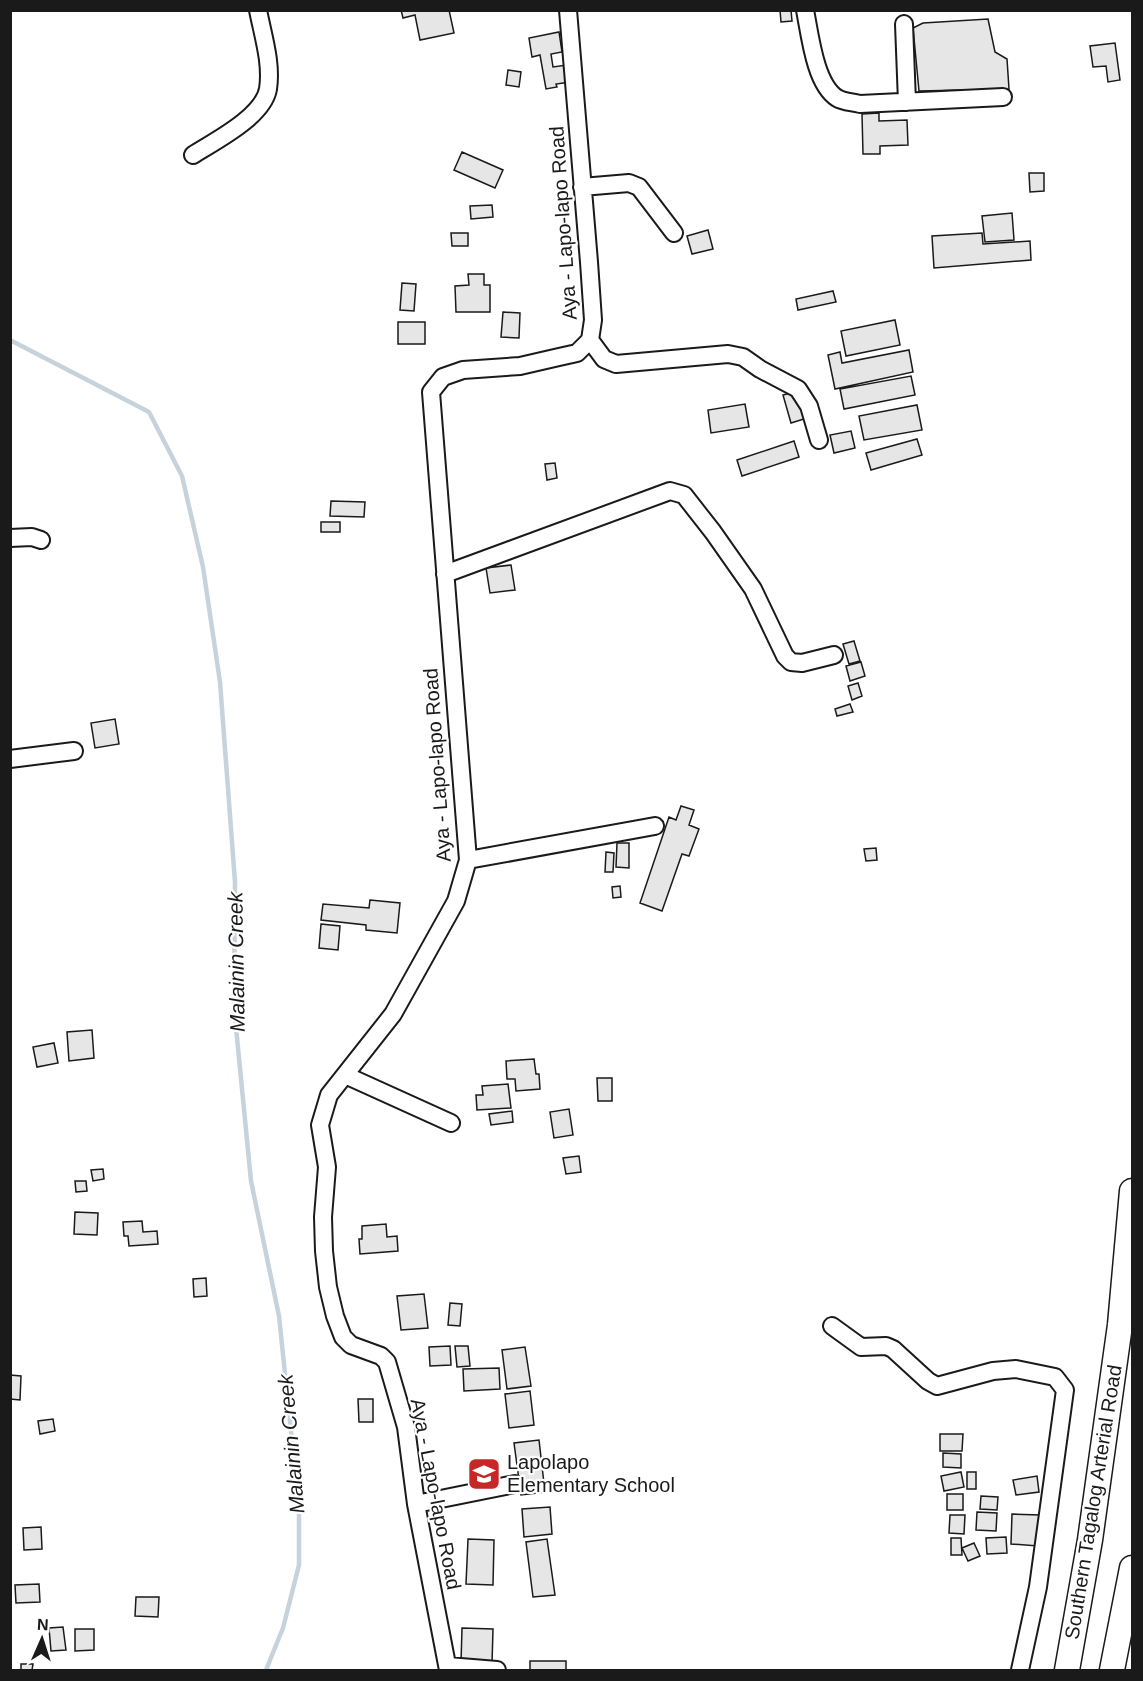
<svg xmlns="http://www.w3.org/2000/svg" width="1143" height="1681" font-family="Arial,sans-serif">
	<rect width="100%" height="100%" fill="#fff"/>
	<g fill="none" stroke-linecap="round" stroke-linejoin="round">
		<path stroke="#c6d2dc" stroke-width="4.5" d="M10,340L149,412L182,476L203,567L220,682L235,882L234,1007L251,1181L279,1316L299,1509V1565L283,1628L266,1670"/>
	</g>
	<path fill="#e6e6e6" stroke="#1a1a1a" stroke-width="1.5" d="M401,10H449L454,33L420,40L415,15L403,18Z
		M780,10H791L792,21L781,22Z
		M988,19L995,52L1007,59L1009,89L919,91L913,28L923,23Z
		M559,32L562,52L551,54L553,67L567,65L570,82L556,84L557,87L546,89L540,55L532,57L529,38Z
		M1115,43L1120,80L1108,82L1106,66L1093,67L1090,46Z
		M508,70L521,72L519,87L506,85Z
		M879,113V121L907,120L908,145L880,146V154H863L862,114Z
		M462,152L503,170L495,188L454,170Z
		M1029,173H1044V191L1030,192Z
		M492,205L493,217L471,219L470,206Z
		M1012,213L1014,240L985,242L982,216Z
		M708,230L713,249L692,254L687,236Z
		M451,233H468V246H452Z
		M982,233L983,244L1030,241L1031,260L934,268L932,236Z
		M468,274H484V285H490V312H456L455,286L469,285Z
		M402,283L416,284L414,311L400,310Z
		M833,291L836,302L798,310L796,299Z
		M503,312L520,313L519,338L501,337Z
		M895,320L900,345L846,356L841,331Z
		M398,322H425V344H398Z
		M909,350L913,372L835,389L828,355L840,352L842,363Z
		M911,376L915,395L844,409L840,389Z
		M798,391L807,418L791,423L783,395Z
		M745,404L749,427L711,433L708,410Z
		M917,405L922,430L864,440L859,416Z
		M851,431L855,448L834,453L830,435Z
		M917,439L922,455L871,470L866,453Z
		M794,441L799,457L742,476L737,460Z
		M555,463L557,478L547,480L545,464Z
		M331,501L365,502L364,517L330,516Z
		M321,522H340V532H321Z
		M511,565L515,590L490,593L486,568Z
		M854,641L860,661L849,664L843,644Z
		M861,662L865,676L850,681L846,666Z
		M858,683L862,696L852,700L848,686Z
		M850,704L853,712L837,716L835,709Z
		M115,719L119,744L95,748L91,723Z
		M681,806L694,810L689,825L699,829L689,856L682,854L662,911L640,903L669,817L676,820Z
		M617,843H629V868L616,867Z
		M876,848L877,860L866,861L864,849Z
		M606,852L614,853L613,872H605Z
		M620,886L621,897L613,898L612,887Z
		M370,900L400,903L397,933L366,930V925L321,920L323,904L369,908Z
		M321,924L340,926L338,950L319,948Z
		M92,1030L94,1058L69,1061L67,1032Z
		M54,1043L58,1063L37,1067L33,1047Z
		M534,1059L536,1074H539L540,1089L516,1091L515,1079H507L506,1061Z
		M597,1078H612V1101H598Z
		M508,1084L511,1108L477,1110L476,1095H483L482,1086Z
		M569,1109L573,1135L554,1138L550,1112Z
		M512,1111L513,1122L491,1125L489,1114Z
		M579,1156L581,1172L566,1174L563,1158Z
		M103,1169L104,1179L93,1181L91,1170Z
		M75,1181H86L87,1191L76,1192Z
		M75,1212L98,1213L97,1235L74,1234Z
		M142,1221L143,1232L157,1231L158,1244L129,1246L128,1236H124L123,1222Z
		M386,1224L387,1237L397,1236L398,1251L360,1254L359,1239H362V1226Z
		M206,1278L207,1296L194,1297L193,1279Z
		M424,1294L428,1328L401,1330L397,1296Z
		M450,1303L462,1304L460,1326L448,1325Z
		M450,1346L451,1365L430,1366L429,1347Z
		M455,1346H468L470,1366L457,1367Z
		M525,1347L531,1386L507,1389L502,1350Z
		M499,1368L500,1389L464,1391L463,1369Z
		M10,1375L21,1376L20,1400L10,1399Z
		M530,1391L534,1425L509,1428L505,1394Z
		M358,1399H373V1422H359Z
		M53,1419L55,1431L40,1434L38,1421Z
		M940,1434H963L962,1451H940Z
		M539,1440L545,1492L521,1495L514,1443Z
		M943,1453L961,1454V1468L943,1467Z
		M961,1472L964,1487L944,1491L941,1476Z
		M967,1472H976V1489H967Z
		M1037,1476L1039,1492L1016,1495L1013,1480Z
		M947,1494H963V1510H947Z
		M981,1496L998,1497L997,1510L980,1509Z
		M550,1507L552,1534L524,1537L522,1509Z
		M977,1512L997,1513L996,1531L976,1530Z
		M1012,1514L1040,1515L1038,1546L1011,1544Z
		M950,1515H965L964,1534L949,1533Z
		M41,1527L42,1549L24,1550L23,1528Z
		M1006,1537L1007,1553L987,1554L986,1538Z
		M951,1538H961L962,1555H951Z
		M468,1539L494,1540L493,1585L466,1584Z
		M547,1539L555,1595L533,1597L526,1542Z
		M974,1543L980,1556L968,1561L962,1548Z
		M39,1584L40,1602L16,1603L15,1585Z
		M136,1597H159L158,1617L135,1616Z
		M63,1627L66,1650L51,1651L49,1628Z
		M462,1628L493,1629L492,1664L461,1663Z
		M75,1629H94V1650L75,1651Z
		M530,1661H566V1670H530Z
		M21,1664H33L32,1670H21Z"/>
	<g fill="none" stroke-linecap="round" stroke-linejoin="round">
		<defs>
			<path id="minor" d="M805,10C810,35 815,84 837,98C843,102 853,102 860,104L1003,97
				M904,24L907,102
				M193,155C215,141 263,117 268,89C272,63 263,36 258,10
				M582,187L629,183L639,187L674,233
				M590,340L604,359L616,364L728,354L743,357L760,369L798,389L809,406L819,440
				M10,538L32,537L41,540
				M445,574L670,491L684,495L713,532L753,589L785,656L791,662L802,663L834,655
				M10,759L74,751
				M468,860L655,826
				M345,1075L451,1123
				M832,1326L861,1347L886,1346L893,1349L928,1381L937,1386L993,1371L1016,1369L1055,1377L1065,1390L1038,1587L1020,1670
				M416,1504L515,1484
				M448,1666L497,1670
				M448,1670L416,1504L406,1427L387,1362L381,1356L351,1345L343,1337L335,1316L328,1287L324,1251L323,1217L327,1167L320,1125L329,1095L393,1014L456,901L468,860L431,392L443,377L463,370L520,366L559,357L577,353L590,340L593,320L589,262L568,10"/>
			<path id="highway" d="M1067,1670L1090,1540L1120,1325L1132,1191
				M1112,1670L1132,1568"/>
		</defs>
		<use href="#minor" stroke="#1a1a1a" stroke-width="20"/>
		<use href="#highway" stroke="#1a1a1a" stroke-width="27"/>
		<use href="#minor" stroke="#fff" stroke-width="16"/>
		<use href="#highway" stroke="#fff" stroke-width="24"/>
	</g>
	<defs>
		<symbol id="school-square" viewBox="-11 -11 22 22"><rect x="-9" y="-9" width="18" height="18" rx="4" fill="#c62828" stroke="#fff"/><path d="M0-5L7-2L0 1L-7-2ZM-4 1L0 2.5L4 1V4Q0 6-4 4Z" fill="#fff"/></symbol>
	</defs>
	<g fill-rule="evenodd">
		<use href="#school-square" x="465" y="1455" width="38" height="38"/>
	</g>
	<g text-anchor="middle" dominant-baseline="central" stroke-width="4.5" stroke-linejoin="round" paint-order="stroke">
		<g font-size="20" fill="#1a1a1a" stroke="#fff">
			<text transform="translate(563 223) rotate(-94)">Aya - Lapo-lapo Road</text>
			<text transform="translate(437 765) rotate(-94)">Aya - Lapo-lapo Road</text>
			<text transform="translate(436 1494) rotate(79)">Aya - Lapo-lapo Road</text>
			<text transform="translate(1093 1502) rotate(-81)">Southern Tagalog Arterial Road</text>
		</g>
		<g font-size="20" fill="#1a1a1a" stroke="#fff" text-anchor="start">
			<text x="507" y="1462">Lapolapo<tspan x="507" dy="23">Elementary School</tspan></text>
		</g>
		<g font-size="21" font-style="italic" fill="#1a1a1a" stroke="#fff">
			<text transform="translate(236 962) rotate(-91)">Malainin Creek</text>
			<text transform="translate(291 1444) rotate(-95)">Malainin Creek</text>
		</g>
	</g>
	<rect width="1143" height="1681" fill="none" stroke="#1a1a1a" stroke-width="24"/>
	<g transform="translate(42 1639) rotate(3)" stroke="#ffffff" stroke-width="4.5" paint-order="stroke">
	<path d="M0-4.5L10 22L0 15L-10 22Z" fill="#1a1a1a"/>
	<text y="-9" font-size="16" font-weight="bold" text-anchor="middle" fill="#1a1a1a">N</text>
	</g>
</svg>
